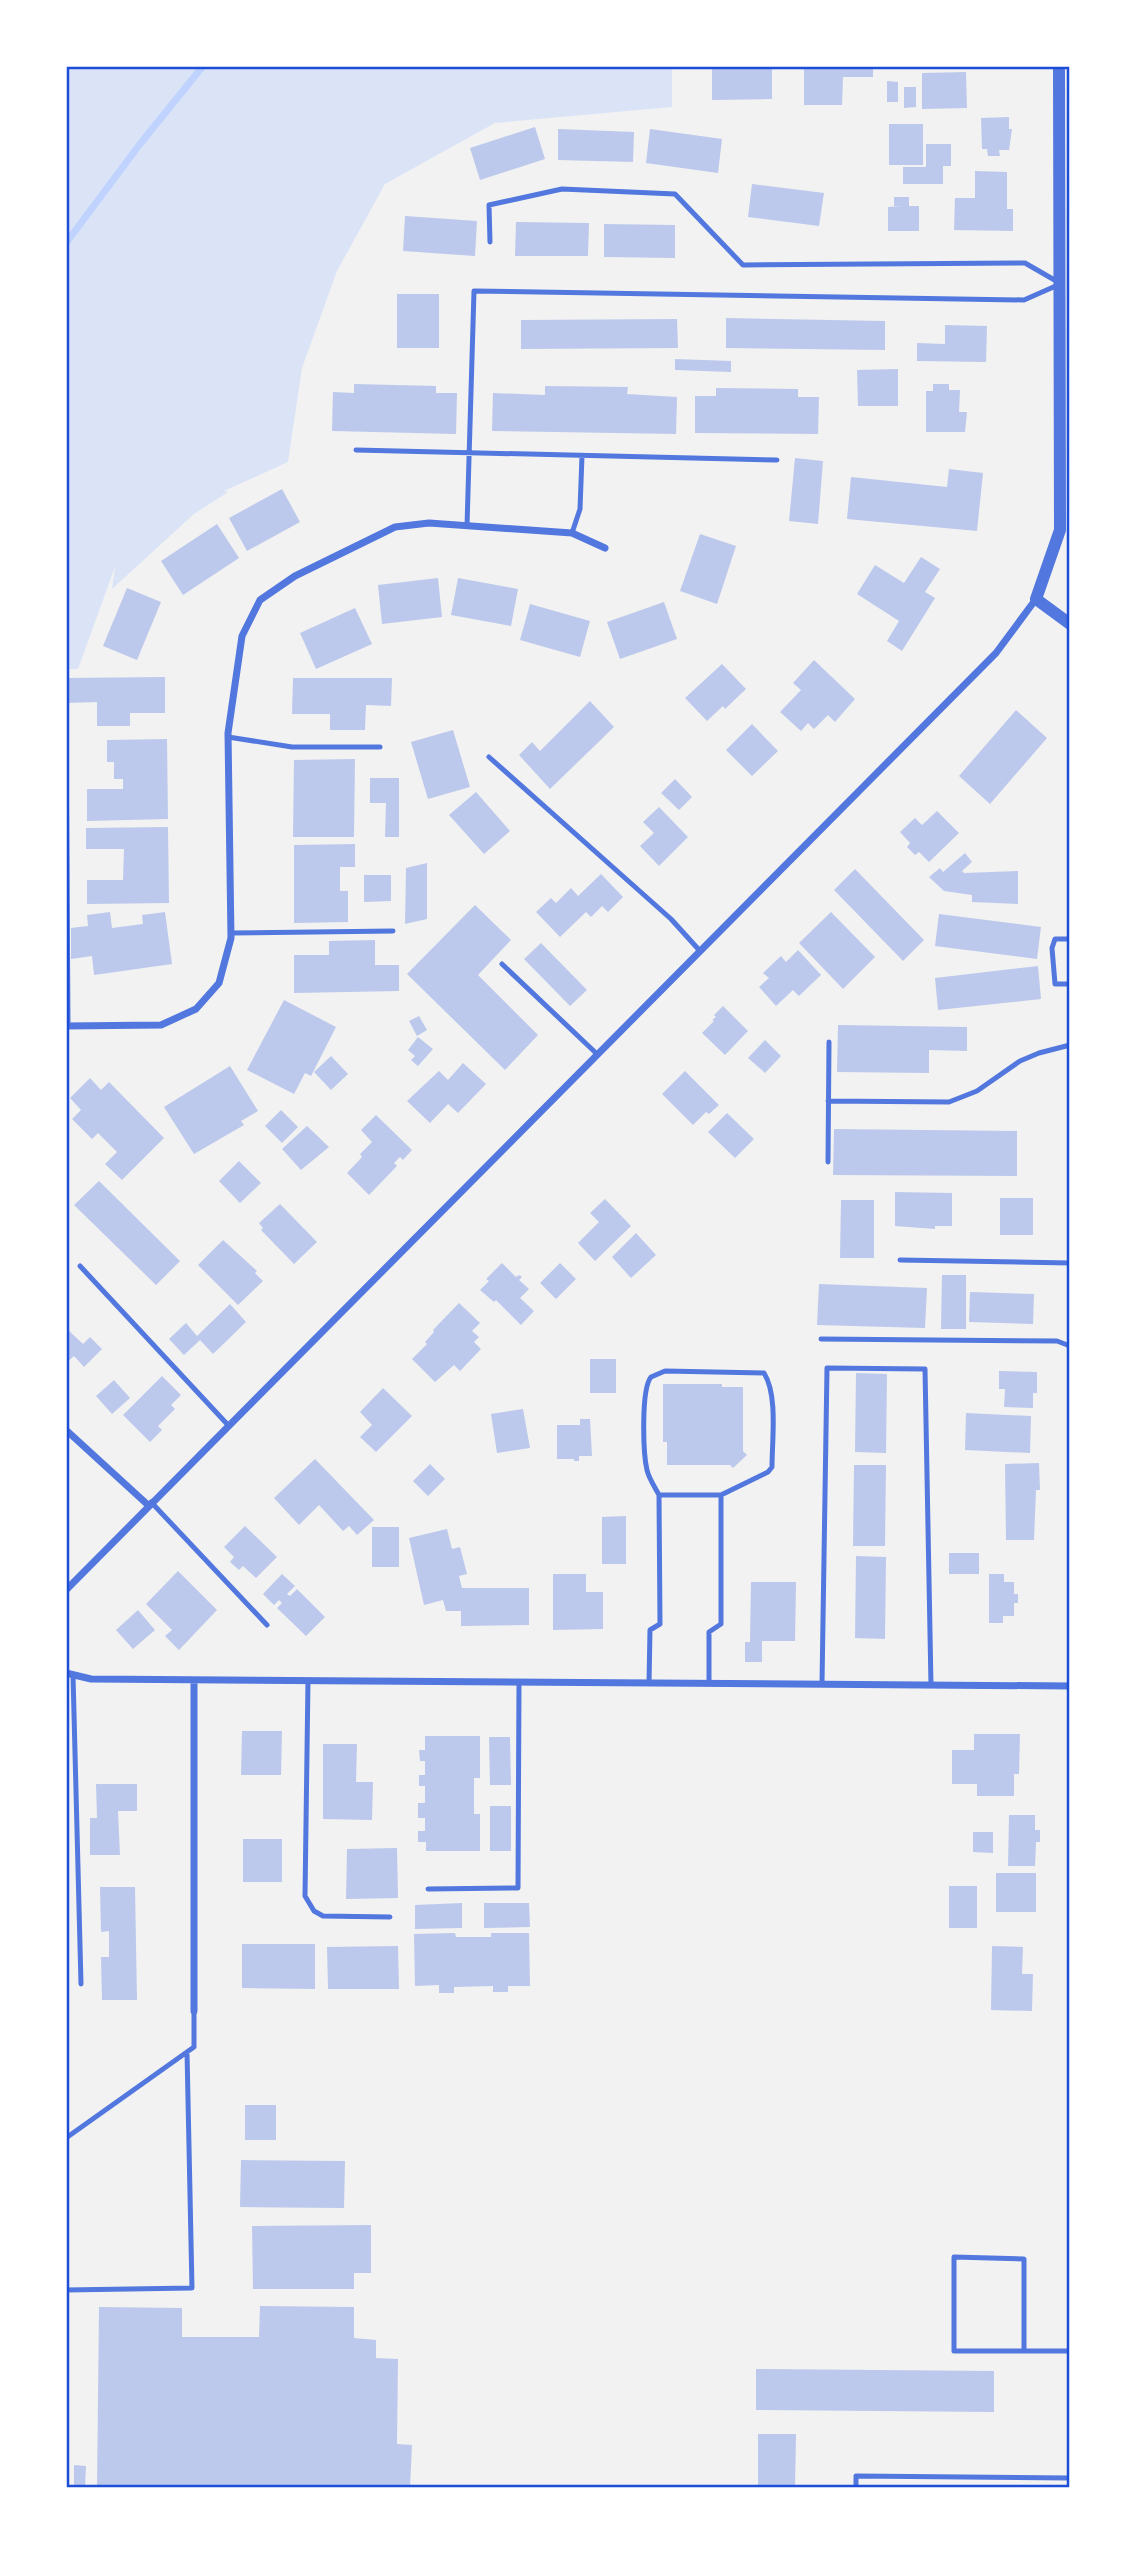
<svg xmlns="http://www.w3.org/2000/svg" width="1136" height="2554" font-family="'Zilla Slab',serif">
	<rect width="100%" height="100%" fill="#f2f2f2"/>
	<path fill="#dbe4f7" d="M67,66L202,67L140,141L67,240Z
		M205,66L672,67V107L495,123L385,184L337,271L302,368L288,462L224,491L228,492L194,514L112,589L115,567L78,669H67V244L142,143Z"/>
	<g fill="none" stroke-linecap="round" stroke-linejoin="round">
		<path stroke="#bfd3fe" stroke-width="7" d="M66,243L140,144L203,66"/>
	</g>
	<path fill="#bdc9ec" d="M804,66H873V77H843L842,105H804Z
		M712,68H772V99L712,100Z
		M966,72L967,108L922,109V73Z
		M887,81L898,82V102H887Z
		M904,87H916V107L904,108Z
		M1009,117V129H1012L1009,150H999L1000,156H988L987,149H982L981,118Z
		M889,124H923V165H889Z
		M535,127L545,159L480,180L470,148Z
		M558,129L634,132L633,162L558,160Z
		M650,129L722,139L718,173L646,163Z
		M926,144H951V166H943V184H903V167H926Z
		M975,171L1007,172V209H1013V231L954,230L955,198H975Z
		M752,184L824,193L819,226L748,217Z
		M894,197H909V206H919V231H888V207L901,206H894Z
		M405,216L477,221L475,256L403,251Z
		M516,222L589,223L588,256H515Z
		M604,224L675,225V258L604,257Z
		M397,294H439V348H397Z
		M726,318L885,321V350L726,348Z
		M677,319L678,348L521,349V320Z
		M945,325L987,326L986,362L917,361V343L945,344Z
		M675,359L731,361V372L675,370Z
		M898,369V406H858L857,370Z
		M354,384L436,386V393H457L456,434L332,431L333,392L354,393Z
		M933,384H949V390H960L959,412H967L965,432H926V391H933Z
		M545,386L628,387L627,394L677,397L676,434L492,431L493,393L545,395Z
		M716,388L798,389V397H819L818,434L695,433V396H716Z
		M795,458L823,461L818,524L789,521Z
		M949,469L983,473L977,531L847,519L851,477L947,487Z
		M282,489L300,522L247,551L229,518Z
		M217,524L239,558L183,595L161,561Z
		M700,534L736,546L717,604L680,591Z
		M921,557L940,569L925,592L935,598L902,651L887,641L899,621L857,594L875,565L904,583Z
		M438,578L442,617L382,624L378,585Z
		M458,578L518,589L511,626L451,615Z
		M127,588L161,602L137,660L103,646Z
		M664,602L677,639L620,659L607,622Z
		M530,604L590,621L580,657L520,640Z
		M355,608L372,644L316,669L300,633Z
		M814,660L855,699L835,722L828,715L814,729L808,723L801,731L780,712L801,690L793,683Z
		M722,664L746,689L725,709L723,706L707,721L685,698Z
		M165,677V713H130V726H97V702L66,703V678Z
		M293,678H392L391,706L366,705L365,730H330V714H292Z
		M590,701L614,727L550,789L519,755L532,742L540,751Z
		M1016,710L1047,738L990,804L959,776Z
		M752,724L778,751L752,776L726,750Z
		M453,730L470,787L428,799L411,742Z
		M167,739L168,819L87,821V789H123V779H114V762H107V740Z
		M355,759L354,837H293L294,760Z
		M370,778H399V837H385L386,803H370Z
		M675,779L692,797L679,810L661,793Z
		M476,792L510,831L484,854L449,815Z
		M659,807L688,837L659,866L640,846L654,833L643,822Z
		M937,811L959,833L929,862L919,852L915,855L907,847L910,843L900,832L915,818L922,825Z
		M168,827L169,903L87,904V880H123L124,849H86V828Z
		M355,844V867H340V891H348V922L294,923V845Z
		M965,853L972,862L962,871L964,873L1018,871V904L972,902V895L944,891L929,877L940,868L943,872Z
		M427,863V919L405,924L406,868Z
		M855,869L924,940L903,961L834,890Z
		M601,874L623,897L608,912L602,906L591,917L586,912L560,937L536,912L551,898L556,903L571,888L578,896Z
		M364,875H391V901L364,902Z
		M475,905L511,940L478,975L538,1035L505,1070L407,974Z
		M110,912L112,928L143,924L142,915L165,912L172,964L94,975L92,956L71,959V928L88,926L87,915Z
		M831,912L875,957L843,989L799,943Z
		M939,914L1041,927L1037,959L935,946Z
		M375,940V965H399V991L294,993V955H329V941Z
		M541,943L587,990L570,1006L524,959Z
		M798,950L821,975L799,996L793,990L776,1006L759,987L769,978L763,973L781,956L786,962Z
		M1038,966L1041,999L938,1010L935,978Z
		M284,1000L336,1027L311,1076L305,1073L294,1094L247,1070Z
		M723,1006L748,1031L725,1055L702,1033L714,1021L712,1020L716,1017L714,1015Z
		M419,1016L427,1030L417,1036L409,1021Z
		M838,1025L967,1027V1051L929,1050V1073L837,1072Z
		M418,1037L433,1049L418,1066L411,1060L415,1056L408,1050Z
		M765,1040L781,1056L765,1073L748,1058Z
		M331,1056L348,1074L331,1090L314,1072Z
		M463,1063L486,1084L458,1113L448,1104L430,1123L407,1101L439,1071L448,1080Z
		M230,1066L258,1111L241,1121L244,1125L194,1154L164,1107Z
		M685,1071L719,1105L709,1114L706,1112L693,1125L662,1094Z
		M90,1078L101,1090L109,1082L164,1138L122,1180L105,1164L117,1152L98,1133L92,1139L72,1119L81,1110L70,1098Z
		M281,1110L298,1127L282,1143L265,1126Z
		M727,1113L754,1139L735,1158L708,1132Z
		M376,1115L412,1150L403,1160L400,1157L394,1163L397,1166L369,1195L347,1173L362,1157L360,1154L372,1142L361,1130Z
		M307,1126L329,1147L301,1170L282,1149Z
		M834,1129L1017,1131V1176L833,1175Z
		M239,1161L261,1183L240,1203L219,1181Z
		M99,1181L180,1261L156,1285L74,1205Z
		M895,1192L952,1193V1226H935V1229L895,1226Z
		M1000,1198H1033V1235H1000Z
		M605,1199L631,1226L595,1261L578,1243L599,1222L590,1213Z
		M841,1200H874V1258H840Z
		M280,1204L317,1242L294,1264L261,1230L263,1228L259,1223Z
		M636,1233L656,1255L631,1278L612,1257Z
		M223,1240L257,1271L255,1273L263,1281L238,1305L198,1265Z
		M502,1263L516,1277L519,1275L522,1277L519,1280L529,1289L520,1298L534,1311L521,1325L496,1300L494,1302L480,1290L489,1281L486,1279Z
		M560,1263L576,1279L556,1299L540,1283Z
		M942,1275H966V1329H941Z
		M819,1284L927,1288L925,1328L817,1325Z
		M970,1292L1034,1294L1033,1324L969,1322Z
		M459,1303L480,1323L472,1331L479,1337L474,1342L481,1349L460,1371L454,1365L435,1382L412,1359L427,1344L425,1342L434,1332L433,1330Z
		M230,1304L246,1322L213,1354L200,1340L184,1355L169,1339L186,1323L197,1336Z
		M66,1328L83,1344L90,1337L102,1349L84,1367L74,1356L66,1363Z
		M590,1359H616V1393H590Z
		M999,1371L1037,1372V1393H1033V1408L1004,1407L1005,1389H999Z
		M856,1373L887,1374L886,1453L855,1452Z
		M162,1376L181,1395L171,1405L175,1409L158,1426L162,1430L150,1442L123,1415Z
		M114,1380L130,1398L112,1414L96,1396Z
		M663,1384H722V1387H743V1451L747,1455L733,1468L730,1465H667V1442H663Z
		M383,1388L412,1416L376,1452L360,1437L372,1425L360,1412Z
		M523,1409L530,1448L497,1453L491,1414Z
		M966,1413L1031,1416L1030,1453L965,1450Z
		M580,1419H590L592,1456H579V1461H574V1459H557V1425H580Z
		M315,1459L374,1520L357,1535L349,1526L343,1531L319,1505L299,1525L274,1498Z
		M1039,1463L1040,1490H1036L1034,1540H1006L1005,1464Z
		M430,1464L445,1479L428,1496L413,1481Z
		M854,1465H886L885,1546H853Z
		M626,1516V1564H602V1517Z
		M245,1526L277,1557L256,1578L243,1566L239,1570L230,1562L234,1557L224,1547Z
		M372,1527H399V1567H372Z
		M447,1529L452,1549L460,1547L467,1574L459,1576L462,1588H529V1625L461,1626V1611H446L443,1600L424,1605L409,1538Z
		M949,1553H979V1574H949Z
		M856,1556L886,1557L885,1639L855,1638Z
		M178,1571L217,1610L179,1650L165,1636L172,1630L146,1604Z
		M282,1574L295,1586L287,1594L290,1596L297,1589L325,1617L306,1636L277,1608L282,1603L279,1600L274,1605L263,1594Z
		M553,1574H586V1592H603V1629L553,1630Z
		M989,1574H1004V1582H1014V1594H1018V1603H1014V1616H1003V1623H989Z
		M751,1582H796L795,1641H762V1662H745V1642H750Z
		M138,1610L155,1630L133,1649L116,1630Z
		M242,1731H282L281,1775H241Z
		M974,1734H1020L1019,1774H1014V1796H977V1784H952V1750H974Z
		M425,1736H480V1778H474V1814H480V1851H426V1842H418V1831H425V1818H418V1803H425V1786H419V1775H425V1761H420L419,1750H425Z
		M489,1737H510L511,1785H490Z
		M323,1744H357L356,1782H373L372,1820L323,1819Z
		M96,1784H137V1811H118L120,1855H90V1818H97Z
		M490,1806H511V1851H490Z
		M1009,1815H1035V1830H1040V1842H1036L1035,1866H1008Z
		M973,1832H993V1853L973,1852Z
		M243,1839H282V1882H243Z
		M397,1848L398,1898L346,1899L347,1849Z
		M996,1873H1036V1912H996Z
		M949,1886H977V1928H949Z
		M100,1887H135L137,2000H102L101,1957H109V1931L101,1932Z
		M462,1903V1928L415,1929V1905Z
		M484,1903H529L530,1927L484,1928Z
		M455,1933L456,1937H491V1933H529L530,1986H508V1992H493V1986L454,1987V1993H439V1985L415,1986L414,1934Z
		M242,1944H315V1989L242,1988Z
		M398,1946L399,1989H328L327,1947Z
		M992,1946L1023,1947L1022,1974H1033L1032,2011L991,2010Z
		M245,2105H276V2140H245Z
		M241,2160L345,2161L344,2208L240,2207Z
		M371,2225V2273H354V2289H253L252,2226Z
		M260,2306L354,2307V2338L376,2340V2358L398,2359L397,2444L412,2445L410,2488H97L99,2307L182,2308V2337H259Z
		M756,2369L994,2371V2412L756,2410Z
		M758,2434H796L795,2488H758Z
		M74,2465L86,2466L85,2488H74Z"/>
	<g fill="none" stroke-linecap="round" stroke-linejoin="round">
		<path stroke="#5277de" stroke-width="5" d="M490,242L489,205L562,189L675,194L743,265L1025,263L1058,282
			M356,450L777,460
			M467,526L474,291L1024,300L1058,285
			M572,533L580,509L582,456
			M66,732L68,1026
			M228,737L292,747H380
			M489,757L671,919L700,951
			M231,933L393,931
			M1070,939H1055L1052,948L1055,984H1070
			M502,964L597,1054
			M828,1101L949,1102L977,1091L1020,1061L1039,1053L1070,1045
			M828,1162L829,1042
			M900,1260L1070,1263
			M80,1266L228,1425
			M821,1339L1057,1341L1070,1346
			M659,1495C655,1487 649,1479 647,1470C643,1453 641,1389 651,1377L665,1371L764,1373C778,1395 772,1440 772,1467L768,1472L721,1495
			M151,1502L267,1625
			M73,1675L81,1984
			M308,1680L305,1896L314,1911L323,1916L390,1917
			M649,1683L650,1630L660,1624L659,1495H721V1624L709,1632V1683
			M822,1684L827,1368L925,1369L931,1685
			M428,1889L518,1888L519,1682
			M66,2138L194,2047V2011
			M66,2290L192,2288L187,2052
			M1024,2351V2259L954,2257V2351H1070
			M856,2488V2476L1070,2478"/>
		<path stroke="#5277de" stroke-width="7" d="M66,1026L161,1025L196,1009L219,983L231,938L228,733L242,636L260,600L295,576L395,527L429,523L572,533L605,548
			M66,1430L148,1505
			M66,1590L996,653L1036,599
			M66,1673L91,1679L1070,1686
			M194,1680V2011"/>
		<path stroke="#5277de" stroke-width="12" d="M1059,66L1060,530L1036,599L1070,624"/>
	</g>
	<rect width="1136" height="2554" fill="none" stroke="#ffffff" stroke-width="136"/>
	<rect x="68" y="68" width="1000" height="2418" fill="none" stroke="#1d4ed8" stroke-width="2.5"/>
</svg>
